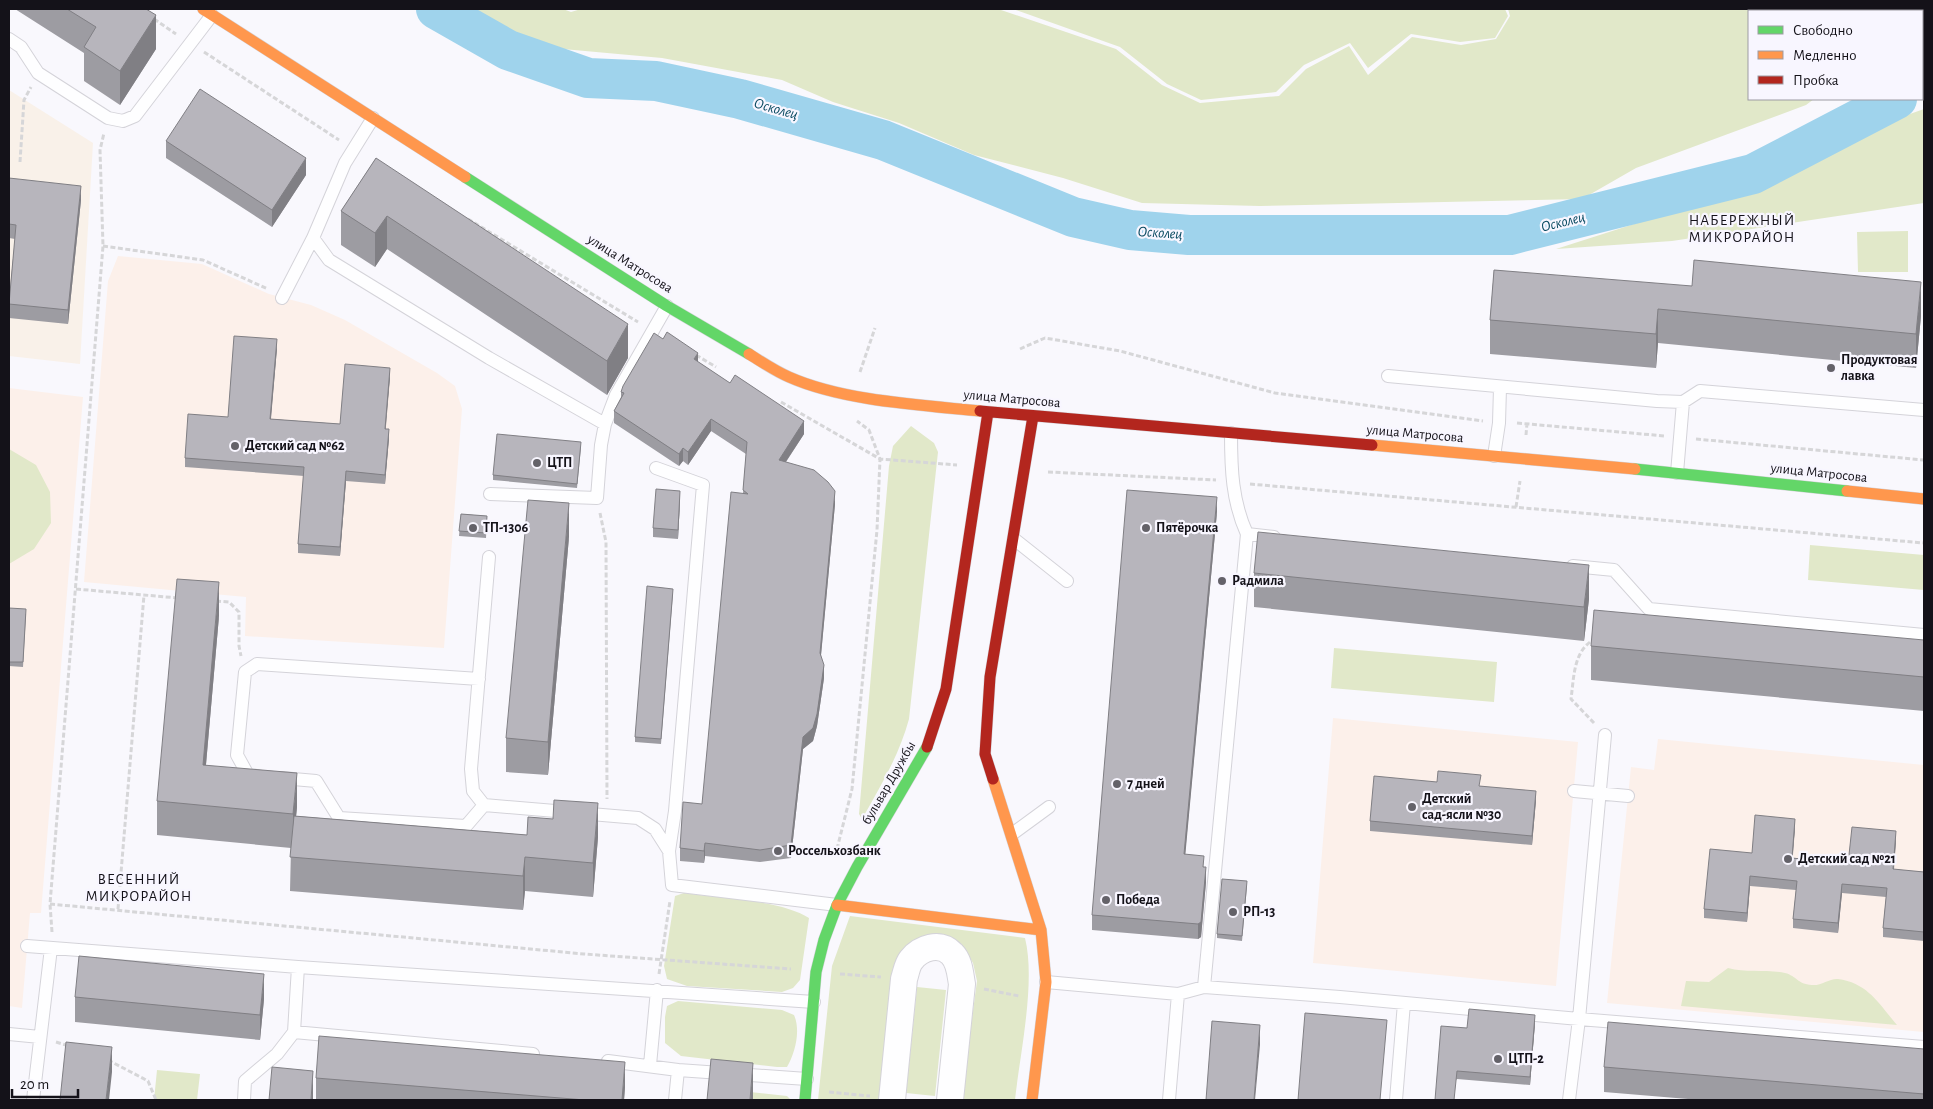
<svg xmlns="http://www.w3.org/2000/svg" width="1933" height="1109" font-family="'Alegreya Sans',sans-serif">
	<rect width="100%" height="100%" fill="#f9f8fd"/>
	<path fill="#fcf0ea" d="M118,256L202,264L269,294L311,305L345,320L437,373L455,386L462,409L444,648L245,636L246,597L84,582L108,281Z
		M9,388L83,397L41,913H30L22,1008L9,1006Z
		M1333,718L1578,742L1556,986L1313,963Z
		M1658,739L1924,765V1032L1607,1003L1631,767L1654,770Z"/>
	<path fill="#f9f1e9" d="M9,90L93,143L80,364L9,356Z"/>
	<path fill="#e1e8c9" d="M473,9H563L571,12L581,9H998L1116,49L1162,85L1200,103L1279,96L1306,69L1349,46L1368,75L1412,37L1461,45L1496,39L1510,16L1508,9H1924V58L1922,59V11H1749V99H1814L1806,105L1636,168L1582,199L1260,206L1142,203L1063,178L974,155L899,123L833,102L782,80L662,58L541,47Z
		M1013,9H1505L1508,16L1495,38L1460,42L1411,34L1368,68L1350,43L1304,65L1276,92L1201,100L1167,84L1120,47Z
		M1924,109V203L1672,241L1556,249L1793,173L1879,125Z
		M1908,231V272H1858L1857,232Z
		M911,426L934,443L938,452L909,719C899,756 880,787 862,819L859,814L889,466L893,446Z
		M9,449L36,465L50,492L51,523L34,549L9,564Z
		M1810,545L1924,555V590L1808,580Z
		M1334,648L1497,662L1494,702L1331,688Z
		M684,893C718,898 782,900 809,918L800,980L793,988L782,992L687,986L667,979L664,966L675,896Z
		M850,916L1025,938C1036,982 1020,1053 1015,1100H961L977,981L973,963L962,945L937,937L913,940L900,954L880,1100H818L832,966Z
		M1728,968C1747,973 1766,969 1785,973C1797,976 1797,984 1812,985C1821,986 1830,978 1838,979C1868,983 1879,1004 1897,1025L1681,1006L1686,981L1709,982Z
		M917,987L946,990L935,1096L906,1093Z
		M678,1001L782,1010L794,1015C801,1031 795,1053 787,1067H777L681,1056L665,1043V1017L667,1006Z
		M157,1070L200,1074L197,1100H154Z
		M750,1092L787,1096L791,1100H753Z"/>
	<g fill="none" stroke-linecap="round" stroke-linejoin="round">
		<path stroke="#9fd3ec" stroke-width="40" d="M436,9L508,50L588,78L656,81L740,99L883,140L1073,217L1130,230L1189,235H1510L1753,174L1897,99"/>
		<defs>
			<path id="lane" d="M9,39L21,47L38,73L108,118L123,121L135,116L212,15
				M373,118L345,163L313,238L329,260L489,358L605,424L601,445L597,498L490,494
				M282,298L313,238
				M1388,376L1657,401L1683,402L1700,391L1924,410
				M605,424L616,395L667,306
				M1231,433C1231,469 1232,501 1247,534
				M1494,456L1499,423L1500,388
				M656,468L703,485L675,811L669,851L672,885L837,905
				M1677,473L1683,402
				M1014,539L1067,581
				M489,557L471,769L473,791L484,805L638,818L655,829L669,851
				M1573,566L1614,570L1649,609L1924,635
				M257,776L248,775L237,755L245,672L257,664L479,679
				M282,778L316,781L339,818L466,826L484,805
				M1574,791L1628,796
				M1012,834L1049,807
				M27,946L298,967L814,1002
				M1046,982L1178,994L1204,987L1340,997L1579,1019L1924,1047
				M1204,987L1247,534L1274,537
				M294,1032L533,1054
				M9,1034L40,1037
				M608,1061L678,1070L675,1100
				M650,1065L657,990
				M678,1070L807,1079
				M33,1100L51,948
				M244,1100L245,1081L277,1054L294,1032L298,967
				M1169,1100L1178,994
				M1396,1100L1404,1003
				M1569,1100L1579,1019L1605,735"/>
			<path id="street" d="M892,1100L904,979C906,973 907,965 911,960C920,948 940,941 952,954C960,962 960,974 962,984L950,1100"/>
			<path id="fast" d="M465,177L667,306L749,354
				M1635,469L1847,491
				M805,1100L816,972L824,940L837,905L857,867L927,747"/>
			<path id="slow" d="M203,9L465,177
				M749,354C762,362 775,371 789,377C843,401 921,405 980,411
				M1372,445L1635,469
				M1847,491L1924,499
				M993,779L1041,930L1046,982L1032,1100
				M837,905L1041,930"/>
			<path id="jam" d="M980,411L1372,445
				M927,747L946,689L988,412
				M993,779L985,754L990,677L1033,416"/>
		</defs>
		<use href="#lane" stroke="#d4d3d9" stroke-width="14"/>
		<use href="#street" stroke="#d4d3d9" stroke-width="28"/>
		<use href="#fast" stroke="#d4d3d9" stroke-width="12"/>
		<use href="#slow" stroke="#d4d3d9" stroke-width="12"/>
		<use href="#jam" stroke="#d4d3d9" stroke-width="12"/>
		<path stroke="#d6d6d8" stroke-width="3" stroke-dasharray="5 2.5" stroke-linecap="butt" d="M154,19L176,34
			M204,52L339,140
			M20,162L24,100L31,87
			M468,219L638,322
			M103,246L203,260L268,289
			M1020,349L1045,338L1120,351L1275,393L1483,421
			M696,355L716,367
			M860,372L875,328
			M781,402L880,459L957,465
			M1517,423L1665,436
			M1526,435L1527,423
			M1696,439L1924,460
			M1048,472L1216,480
			M1250,484L1924,543
			M1516,507L1520,481
			M600,513L606,542L607,799
			M76,589L178,598
			M216,601L229,602L239,612V646L241,656
			M1594,723L1571,699C1574,678 1573,650 1595,639
			M837,849L852,789L877,530L880,459L869,430L857,421
			M50,904L584,954L791,969
			M118,909L144,595
			M52,932L50,904L103,246L100,150L104,133
			M659,974L670,901
			M840,974L881,977
			M984,989L1019,996
			M56,1042L69,1046
			M108,1060L148,1081L156,1100
			M829,1092L870,1096"/>
		<use href="#lane" stroke="#fefeff" stroke-width="12"/>
		<use href="#street" stroke="#fefeff" stroke-width="26"/>
		<use href="#fast" stroke="#63d668" stroke-width="11"/>
		<use href="#slow" stroke="#ff974d" stroke-width="11"/>
		<use href="#jam" stroke="#b3261e" stroke-width="11"/>
	</g>
	<path fill="#9d9ca2" d="M15,9H146L156,49L120,105L84,81V53Z
		M166,141L306,175L272,227L166,158Z
		M376,158L628,358L607,395L387,249L375,267L341,245V211Z
		M9,178L81,200L68,324L9,318V298L15,239L9,238Z
		M1494,270L1921,316L1916,368L1658,343L1656,368L1490,354V320Z
		M277,348L271,419L340,424L390,377L385,429L389,438L385,484L346,481L340,556L298,553V544L304,476L185,467V458L228,417Z
		M698,362L804,434L786,462L835,504L821,656L824,678L817,726L813,741L803,749L791,858L760,862L705,856L704,863L680,861V848L702,804L743,493L746,454L711,431L688,465L683,461L679,466L614,423V411L621,397V392Z
		M581,447L577,488L493,480V475Z
		M680,501L678,539L653,537V528Z
		M1217,512L1185,854L1204,867L1206,882L1201,937L1198,939L1092,930V915Z
		M461,514L487,516L486,538L459,536Z
		M569,537L548,775L506,772V738Z
		M1254,573L1589,599L1584,641L1254,607Z
		M673,593L661,744L635,742V737Z
		M9,608L26,614L23,667L9,666Z
		M219,616L206,765L297,807L296,816L527,835L598,837L593,897L525,891L523,910L290,891L291,848L157,835V801Z
		M1924,640V711L1591,680V646Z
		M1480,786L1536,800L1532,845L1370,831V821Z
		M1795,828L1792,858L1848,864L1896,840L1894,870L1924,872V941L1883,937V928L1886,897L1842,893L1838,933L1793,928V919L1796,890L1750,886L1747,922L1704,918V909L1752,853Z
		M1247,886L1242,941L1217,938V934Z
		M75,997L264,999L260,1040L75,1022Z
		M1535,1023L1530,1085L1457,1079L1435,1100L1467,1028Z
		M1924,1049V1100H1700L1604,1092V1067Z
		M316,1078L625,1087L624,1100H316Z"/>
	<path fill="#807f84" d="M156,15V49L120,105V71Z
		M306,158V175L272,227V210Z
		M81,186V200L68,324V310Z
		M387,216V249L375,267V233Z
		M1921,282V316L1916,368V334Z
		M1658,309V343L1656,368V334Z
		M628,324V358L607,395V361Z
		M277,339V348L270,428V419Z
		M698,353V365L694,359Z
		M390,368V377L385,438V429Z
		M711,419V431L688,465V452Z
		M804,421V434L779,472V460Z
		M389,429V438L385,484V475Z
		M683,448V461L679,466V454Z
		M346,471V481L340,556V547Z
		M680,491V501L678,539V530Z
		M835,491V504L820,665V653Z
		M1217,497V512L1184,869V854Z
		M569,503V537L548,775V742Z
		M1589,565V599L1584,641V607Z
		M219,582V616L203,798V765Z
		M824,665V678L817,726L813,741L803,749L791,858V845L803,737Z
		M297,773V807L293,848V814Z
		M1536,791V800L1532,845V836Z
		M598,803V837L593,897V863Z
		M1795,819V828L1792,867V858Z
		M1896,831V840L1893,879V869Z
		M705,843V856L704,863V851Z
		M525,857V891L523,910V876Z
		M1206,867V882L1201,937L1198,939V924Z
		M1750,876V886L1747,922V913Z
		M1842,884V893L1838,933V923Z
		M264,974V999L260,1040V1015Z
		M1535,1015V1023L1530,1085V1077Z
		M1260,1025V1045L1255,1100H1254Z
		M112,1047V1072L109,1100H106Z
		M625,1062V1087L624,1100H622Z
		M753,1063V1100H750Z
		M313,1071V1100H311Z"/>
	<path fill="#b7b5bc" stroke="#807f84" d="M67,9H146L156,15L120,71L84,47L96,27Z
		M200,89L306,158L272,210L166,141Z
		M376,158L628,324L607,361L387,216L375,233L341,211Z
		M9,178L81,186L68,310L9,304L16,225L9,224Z
		M1694,260L1921,282L1916,334L1658,309L1656,334L1490,320L1494,270L1692,286Z
		M667,332L698,353L694,359L730,383L735,375L804,421L779,460L814,470L828,482L835,491L820,653L824,665L817,714L813,728L803,737L791,845L760,850L705,843L704,851L680,848L683,802L702,804L731,492L748,494L743,490L747,442L711,419L688,452L683,448L679,454L614,411L624,393L621,392L623,386L654,333L663,339Z
		M234,336L277,339L270,419L340,424L345,364L390,368L385,429H389L385,475L346,471L340,547L298,544L304,467L185,458L188,414L228,417Z
		M497,434L581,442L577,484L493,475Z
		M656,489L680,491L678,530L653,528Z
		M1127,490L1217,497L1184,854L1204,856L1203,867H1206L1201,922L1198,924L1092,915Z
		M528,500L569,503L548,742L506,738Z
		M461,514L487,516L486,533L459,531Z
		M1258,532L1589,565L1584,607L1254,573Z
		M177,579L219,582L203,765L297,773L293,814L157,801Z
		M647,586L673,589L661,739L635,737Z
		M9,608L26,609L23,662H9Z
		M1594,610L1924,640V677L1591,646Z
		M1438,771L1481,775L1479,786L1536,791L1532,836L1370,821L1374,776L1437,782Z
		M554,800L598,803L593,863L525,857L523,876L290,857L294,816L527,835L528,817L553,819Z
		M1755,815L1795,819L1792,858L1848,864L1852,827L1896,831L1893,869L1924,872V932L1883,928L1887,888L1842,884L1838,923L1793,919L1797,881L1750,876L1747,913L1704,909L1710,849L1752,853Z
		M1222,879L1247,881L1242,936L1217,934Z
		M79,956L264,974L260,1015L75,997Z
		M1469,1009L1535,1015L1530,1077L1457,1071L1454,1100H1435L1441,1026L1467,1028Z
		M1305,1013L1387,1020L1380,1100H1298Z
		M1212,1021L1260,1025L1254,1100H1206Z
		M1608,1022L1924,1049V1094L1604,1067Z
		M319,1036L625,1062L622,1100H585L316,1078Z
		M66,1042L112,1047L106,1100H60Z
		M711,1059L753,1063L750,1100H707Z
		M272,1067L313,1071L311,1100H269Z"/>
	<g fill="#646269" stroke="#f8f6ff" stroke-width="2">
		<circle cx="1831" cy="368" r="5"/>
		<circle cx="235" cy="446" r="5"/>
		<circle cx="537" cy="463" r="5"/>
		<circle cx="473" cy="528" r="5"/>
		<circle cx="1146" cy="528" r="5"/>
		<circle cx="1222" cy="581" r="5"/>
		<circle cx="1117" cy="784" r="5"/>
		<circle cx="1412" cy="807" r="5"/>
		<circle cx="778" cy="851" r="5"/>
		<circle cx="1788" cy="859" r="5"/>
		<circle cx="1106" cy="900" r="5"/>
		<circle cx="1233" cy="912" r="5"/>
		<circle cx="1498" cy="1059" r="5"/>
	</g>
	<g text-anchor="middle" dominant-baseline="central" stroke-width="4.5" stroke-linejoin="round" paint-order="stroke">
		<g font-size="14" fill="#141219" stroke="#f8f6ff">
			<text transform="translate(630 264) rotate(32)">улица Матросова</text>
			<text transform="translate(1012 399) rotate(5)">улица Матросова</text>
			<text transform="translate(1415 434) rotate(5)">улица Матросова</text>
			<text transform="translate(1819 473) rotate(6)">улица Матросова</text>
			<text transform="translate(889 783) rotate(-60)">бульвар Дружбы</text>
		</g>
		<g font-size="14" font-weight="bold" fill="#141219" stroke="#f8f6ff" text-anchor="start">
			<text x="1841" y="360">Продуктовая<tspan x="1841" dy="16">лавка</tspan></text>
			<text x="245" y="446">Детский сад №62</text>
			<text x="547" y="463">ЦТП</text>
			<text x="483" y="528">ТП-1306</text>
			<text x="1156" y="528">Пятёрочка</text>
			<text x="1232" y="581">Радмила</text>
			<text x="1127" y="784">7 дней</text>
			<text x="1422" y="799">Детский<tspan x="1422" dy="16">сад-ясли №30</tspan></text>
			<text x="788" y="851">Россельхозбанк</text>
			<text x="1798" y="859">Детский сад №21</text>
			<text x="1116" y="900">Победа</text>
			<text x="1243" y="912">РП-13</text>
			<text x="1508" y="1059">ЦТП-2</text>
		</g>
		<g font-size="15" font-style="italic" fill="#084960" stroke="#f8f6ff">
			<text transform="translate(776 109) rotate(16)">Осколец</text>
			<text transform="translate(1563 222) rotate(-14)">Осколец</text>
			<text transform="translate(1160 233) rotate(4)">Осколец</text>
		</g>
		<g font-size="15" letter-spacing="1" fill="#141219" stroke="#f8f6ff">
			<text x="1742" y="220">НАБЕРЕЖНЫЙ<tspan x="1742" dy="17">МИКРОРАЙОН</tspan></text>
			<text x="139" y="879">ВЕСЕННИЙ<tspan x="139" dy="17">МИКРОРАЙОН</tspan></text>
		</g>
	</g>
	<rect width="1933" height="1109" fill="none" stroke="#141219" stroke-width="20"/>
	<rect x="1748" y="10" width="175" height="90" fill="#f8f6ff" stroke="#9d9ba3"/>
	<rect x="1758" y="26" width="25" height="8" fill="#63d668" stroke="#9d9ba3"/>
	<text x="1793" y="35" font-size="15" fill="#141219">Свободно</text>
	<rect x="1758" y="51" width="25" height="8" fill="#ff974d" stroke="#9d9ba3"/>
	<text x="1793" y="60" font-size="15" fill="#141219">Медленно</text>
	<rect x="1758" y="76" width="25" height="8" fill="#b3261e" stroke="#9d9ba3"/>
	<text x="1793" y="85" font-size="15" fill="#141219">Пробка</text>
	<path d="M12 1089v8h66v-8" fill="none" stroke="#141219" stroke-width="2.5"/>
	<text x="20" y="1089" font-size="15" fill="#141219" stroke="#f8f6ff" stroke-width="4" paint-order="stroke">20 m</text>
</svg>
